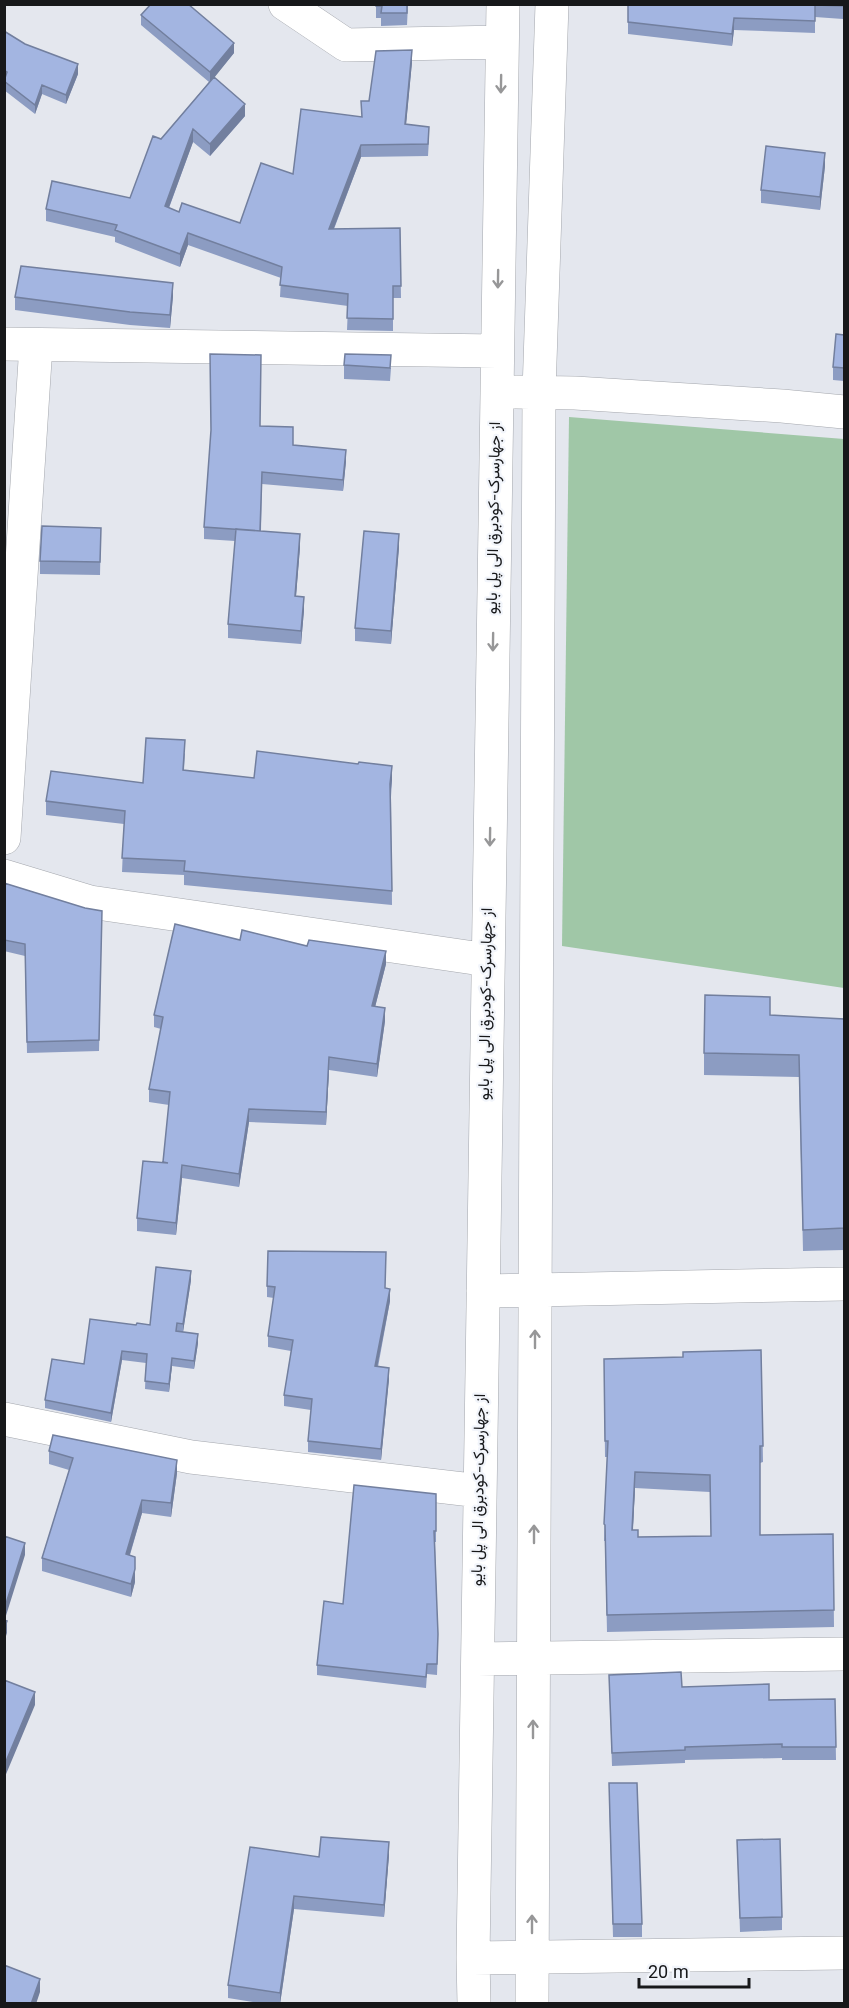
<svg xmlns="http://www.w3.org/2000/svg" width="849" height="2008" font-family="Georgia,Vazirmatn,serif">
	<rect width="100%" height="100%" fill="#e4e7ee"/>
	<path fill="#a0c7a7" d="M569,417L844,439V988L562,946Z"/>
	<g fill="none" stroke-linecap="round" stroke-linejoin="round">
		<defs>
			<path id="minor" d="M285,4L346,45L502,42
				M4,344L497,351
				M516,392L575,393L782,406L844,412
				M4,838L36,345
				M4,876L90,902L488,960
				M483,1291L844,1284
				M4,1419L191,1457L480,1491
				M478,1659L844,1654
				M473,1958L844,1953
				M474,2004L473,1958L503,4
				M532,2004L539,392L552,4"/>
		</defs>
		<use href="#minor" stroke="#a4a7ad" stroke-width="34"/>
		<use href="#minor" stroke="#fff" stroke-width="33"/>
	</g>
	<path fill="#8c9cc2" fill-rule="evenodd" d="M376,4H408L407,25L381,26V18H376Z
		M627,4H844L843,19L815,17V33L734,30L732,46L628,34V5Z
		M141,15L234,53L214,77L245,116L210,156L193,142L169,208L179,212L240,223L293,174L361,117L369,101L412,62L406,124L429,139L428,156L361,157L334,229L400,228L401,298H393V331L347,330L348,306L280,297L281,278L188,245L180,267L115,242V237L46,221V209L130,198L161,139L209,82L141,25Z
		M4,31L25,44L78,74L66,104L42,94L35,114L4,90Z
		M825,166L820,210L761,203V190Z
		M173,296L170,328L130,325L15,310V297Z
		M844,335V381L833,380V367Z
		M344,365L391,368L390,381L344,379Z
		M260,426L293,445L346,461L343,491L262,484L261,531L300,547L296,596L304,610L301,644L228,638V624L235,541L204,539V527Z
		M101,528L100,575L40,574V561Z
		M399,547L391,644L355,641V628Z
		M185,753L184,770L254,778L392,780L391,797L392,905L184,885V875L122,872L124,824L46,815V801L143,783Z
		M4,883L85,908L102,911L99,1051L27,1053L25,956L4,951Z
		M240,940L307,946L386,964L375,1007L385,1021L377,1077L329,1070L326,1125L249,1122L239,1187L182,1178L176,1235L137,1231V1218L163,1163L169,1105L149,1102V1089L161,1029L154,1027V1015Z
		M770,1016L844,1019V1250L803,1251L799,1077L704,1075V1053Z
		M191,1280L183,1332L198,1343L194,1369L172,1366L169,1392L145,1389L146,1363L122,1360L111,1422L45,1408V1400L84,1364L136,1325H150Z
		M267,1286L385,1289L390,1301L378,1367L389,1379L381,1460L308,1452V1441L311,1410L284,1406V1395L291,1351L268,1347V1336L274,1298L267,1297Z
		M761,1350L763,1462L760,1463V1535L833,1534L834,1627L607,1632L605,1541H604L607,1457H605L604,1359L683,1357ZM635,1488L710,1492L711,1536L638,1537L633,1530Z
		M49,1451L177,1473L171,1517L142,1513L130,1555L135,1582L131,1597L42,1571V1558L69,1470L49,1464Z
		M436,1494V1542H435L438,1645L437,1675L427,1674L426,1688L317,1675V1665L343,1604Z
		M609,1675L769,1700L835,1699L836,1760H782V1758L685,1760V1763L612,1766Z
		M609,1797L642,1924V1937H613Z
		M737,1840L782,1917V1930L740,1932Z
		M389,1855L384,1917L294,1909L280,2004H265L228,1998V1985L319,1857Z"/>
	<path fill="#727f9e" d="M734,18V30L732,46V34Z
		M234,43V53L210,83V72Z
		M412,50V62L405,136V124Z
		M78,64V74L66,104V95Z
		M42,85V94L35,114V105Z
		M245,104V116L210,156V144Z
		M193,129V142L165,218V206Z
		M361,145V157L329,241V229Z
		M825,153V166L820,210V197Z
		M188,233V245L180,267V254Z
		M173,283V296L170,328V315Z
		M346,450V461L343,491V480Z
		M300,534V547L295,609V596Z
		M399,534V547L391,644V631Z
		M304,597V610L301,644V631Z
		M392,766V780L390,798V784Z
		M386,951V964L372,1019V1006Z
		M385,1008V1021L377,1077V1064Z
		M329,1057V1070L326,1125V1112Z
		M249,1109V1122L239,1187V1174Z
		M182,1165V1178L176,1235V1223Z
		M191,1271V1280L183,1332V1324Z
		M390,1289V1301L375,1378V1366Z
		M198,1334V1343L194,1369V1361Z
		M122,1351V1360L111,1422V1413Z
		M172,1358V1366L169,1392V1384Z
		M389,1368V1379L381,1460V1449Z
		M177,1460V1473L171,1517V1503Z
		M635,1472V1488L632,1546V1530Z
		M142,1500V1513L126,1567V1554Z
		M25,1543V1555L4,1622V1610Z
		M135,1569V1582L131,1597V1584Z
		M7,1621V1633L4,1642V1629Z
		M35,1692V1705L4,1779V1766Z
		M389,1842V1855L384,1917V1905Z
		M294,1896V1909L280,2004V1993Z
		M40,1979V1992L36,2004H31Z"/>
	<path fill="#a3b5e1" stroke="#727f9e" stroke-width="1.5" fill-rule="evenodd" d="M151,4H188L234,43L210,72L141,15Z
		M376,4H407V13H381L382,6H376Z
		M628,4H843V6L815,5V21L734,18L732,34L628,22Z
		M4,31L25,44L78,64L66,95L42,85L35,105L4,81L7,72L4,70Z
		M412,50L405,124L429,127L428,144L361,145L329,229L400,228L401,286H393V319L347,318L348,294L280,285L282,267L188,233L180,254L115,230L117,225L46,209L52,181L130,198L153,136L161,139L214,77L245,104L210,144L193,129L165,206L179,212L182,203L240,223L261,163L293,174L301,109L362,117L361,101H369L376,51Z
		M766,146L825,153L820,197L761,190Z
		M21,266L173,283L170,315L130,312L15,297Z
		M836,334L844,335V368L833,367Z
		M210,354L261,355L260,426L293,427V445L346,450L343,480L262,472L260,531L204,527L211,430Z
		M345,354L391,355L390,368L344,365Z
		M42,526L101,528L100,562L40,561Z
		M236,529L300,534L295,596L304,597L301,631L228,624Z
		M364,531L399,534L391,631L355,628Z
		M146,738L185,740L183,770L254,778L257,751L358,764L359,762L392,766L390,784L392,891L184,871L185,861L122,858L125,811L46,801L51,771L143,783Z
		M4,883L85,908L102,911L99,1040L27,1042L25,944L4,940Z
		M175,924L240,940L242,930L307,946L309,940L386,951L372,1006L385,1008L377,1064L329,1057L326,1112L249,1109L239,1174L182,1165L176,1223L137,1218L143,1161L168,1163L163,1162L170,1092L149,1089L163,1017L154,1015Z
		M705,995L770,997V1015L844,1019V1228L803,1230L799,1055L704,1053Z
		M268,1251L386,1252L385,1288L390,1289L375,1366L389,1368L381,1449L308,1441L312,1399L284,1395L293,1340L268,1336L275,1287L267,1286Z
		M156,1267L191,1271L183,1324L177,1323L176,1331L198,1334L194,1361L172,1358L169,1384L145,1381L147,1354L122,1351L111,1413L45,1400L52,1359L84,1364L90,1319L136,1325L137,1323L150,1325Z
		M761,1350L763,1446H760V1535L833,1534L834,1610L607,1615L605,1525L604,1524L608,1441H605L604,1359L683,1357V1352ZM635,1472L710,1475L711,1536L638,1537V1530H632Z
		M53,1435L177,1460L171,1503L142,1500L126,1554L135,1557V1569L131,1584L42,1558L73,1458L49,1451Z
		M354,1485L436,1494V1531H434L438,1634L437,1664H427L426,1677L317,1665L324,1601L343,1604Z
		M4,1536L25,1543L4,1610Z
		M4,1620L7,1621L4,1629Z
		M681,1672L682,1687L769,1684V1700L835,1699L836,1747H782V1744L685,1747V1750L612,1753L609,1675Z
		M4,1680L35,1692L4,1766Z
		M609,1783H637L642,1924H613Z
		M321,1837L389,1842L384,1905L294,1896L280,1993L228,1985L250,1847L319,1857Z
		M780,1839L782,1917L740,1918L737,1840Z
		M4,1965L40,1979L31,2004H4Z"/>
	<defs><path id="oneway-shaft" d="M-6 0H5M1.5-3L5.5 0L1.5 3" fill="none" stroke-width="1.6" stroke-linecap="round" stroke-linejoin="round" transform="scale(1.5)"/></defs>
	<g stroke="#979798">
		<use href="#oneway-shaft" transform="translate(501 84) rotate(91)"/>
		<use href="#oneway-shaft" transform="translate(498 279) rotate(91)"/>
		<use href="#oneway-shaft" transform="translate(493 642) rotate(91)"/>
		<use href="#oneway-shaft" transform="translate(490 837) rotate(91)"/>
		<use href="#oneway-shaft" transform="translate(535 1339) rotate(-90)"/>
		<use href="#oneway-shaft" transform="translate(534 1534) rotate(-90)"/>
		<use href="#oneway-shaft" transform="translate(533 1729) rotate(-90)"/>
		<use href="#oneway-shaft" transform="translate(532 1924) rotate(-90)"/>
	</g>
	<g text-anchor="middle" dominant-baseline="central" stroke-width="4.5" stroke-linejoin="round" paint-order="stroke">
		<g font-size="16" fill="#17181a" stroke="#f2f5fb">
			<text transform="translate(495 518) rotate(-89)">از جهارسرک-کودبرق الی پل بایو</text>
			<text transform="translate(487 1004) rotate(-89)">از جهارسرک-کودبرق الی پل بایو</text>
			<text transform="translate(480 1490) rotate(-89)">از جهارسرک-کودبرق الی پل بایو</text>
		</g>
	</g>
	<rect width="849" height="2008" fill="none" stroke="#17181a" stroke-width="12"/>
	<path d="M639 1978v9h110v-9" fill="none" stroke="#17181a" stroke-width="3"/>
	<text x="648" y="1978" font-size="18" fill="#17181a" stroke="#f2f5fb" stroke-width="4.5" paint-order="stroke">20 m</text>
</svg>
